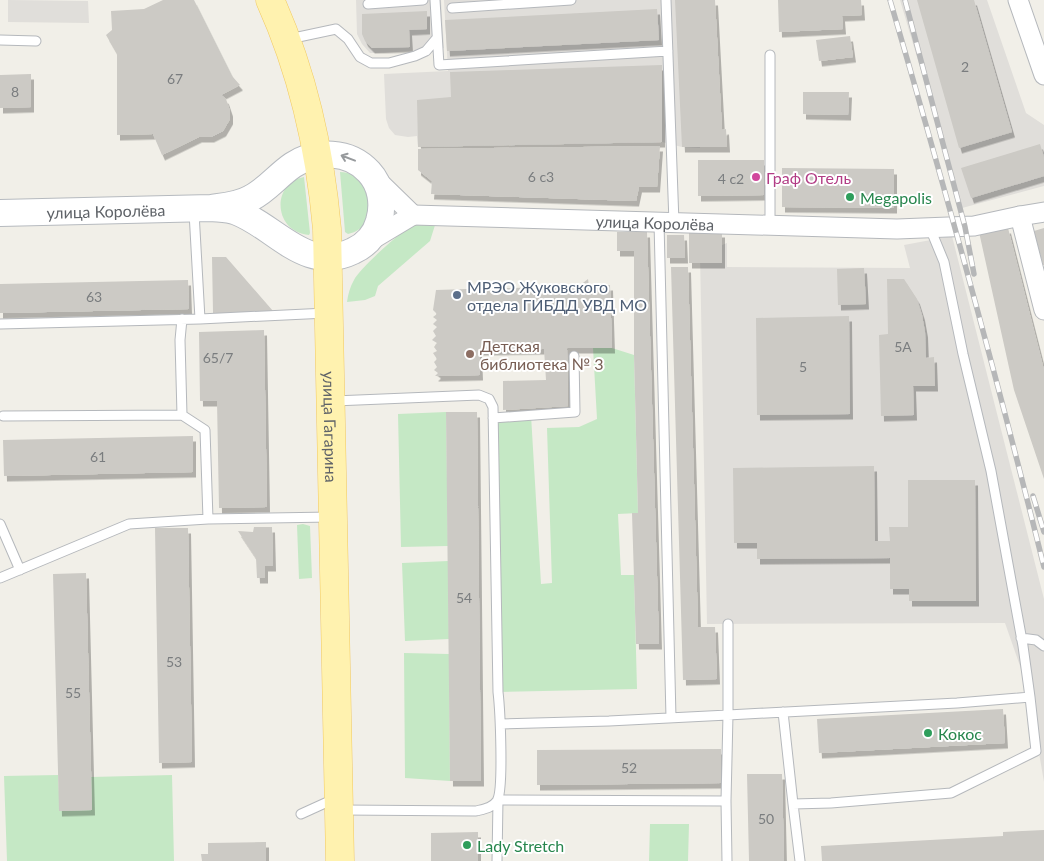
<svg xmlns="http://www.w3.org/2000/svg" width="1044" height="861" font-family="Lato,sans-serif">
	<defs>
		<filter id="shadow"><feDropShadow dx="3" dy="5.5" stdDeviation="0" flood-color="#0004"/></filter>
	</defs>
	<rect width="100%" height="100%" fill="#f1efe8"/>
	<path fill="#e0deda" d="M8,0L88,1L89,23L8,22Z
		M356,0H441L444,48L385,53H370L362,44L357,34Z
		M444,0H693L700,148L682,147L662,142L418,147L417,136L408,137L395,135L389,128L386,119L384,74L448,71Z
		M900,0H987L1026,113L1044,125V186L962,208Z
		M952,236L1044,599V782L1028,689L1005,623L707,624L700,254L727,243V267L910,268L904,245Z"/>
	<path fill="#c5e8c5" d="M340,172C373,172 382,228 348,234L345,232Z
		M304,177L310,233L309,235C273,232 271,183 304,177Z
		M436,222L430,241L378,286L375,296L365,300L347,302C348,294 350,287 354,280C360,268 405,227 417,223C423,221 430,222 436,222Z
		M593,348H612L634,355L638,513L618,514L621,575H634L637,689L498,692L493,418L531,415L541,584L552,583L547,428L579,427L597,419Z
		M446,412L448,546L401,547L398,414Z
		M303,524L310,526L312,578L299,579L297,525Z
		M448,561L449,639L405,641L402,563Z
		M404,653L449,654L450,781L405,778Z
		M58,775L60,811L92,810L91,777L172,775L174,861H7L4,776Z
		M650,824H689L688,861H649Z"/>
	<path fill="#cccac5" filter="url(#shadow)" d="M163,0H194L232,76L240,85L221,95L226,99L230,111V119L223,131L211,137H199L162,155L153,134L117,135V54L106,35L112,30L111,11L144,9Z
		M675,0H715L722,130L726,129L727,147H682Z
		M778,0H861L862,15L842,16L843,29L779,32Z
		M917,0H974L1012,132L959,148Z
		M657,9L659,40L447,51L445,20Z
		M427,11V29L409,30L410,47L372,48L365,41L362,34V14Z
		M850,36L853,57L819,61L816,40Z
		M662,65V142L418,147L417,100L451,97L450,72Z
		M31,74V107L0,108V75Z
		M803,92H849L848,115L803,114Z
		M1040,144L1044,157V176L971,198L961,168Z
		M660,146L657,187H639L636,201L431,194L432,181L418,170V149Z
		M698,160H764V195L698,196Z
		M782,168L894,169V208L782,207Z
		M1008,228L1044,370V479L1014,390L979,232Z
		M1044,228V265H1043L1034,231Z
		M617,232H647L659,644H636L632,513H638L634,355V251H617Z
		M689,232H722V263H689Z
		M667,235H684L685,258H667Z
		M212,257H226L273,311L213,313Z
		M671,267H688L698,627H715L717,679L683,680Z
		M864,268L866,304L838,305L837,269Z
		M588,279L589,286L610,285L612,348H567L568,406L503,410V381L546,380L544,349L479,350L480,375L435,376L438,373L434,370L437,367L434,362L437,359L433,353L437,351L434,347L437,343L432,340L436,336L433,331L437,327L433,324L437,320L433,317L437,314L433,310L436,290L467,289V280L478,289L579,286Z
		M887,279H904L917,299L922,315L925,332L926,358L934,357L935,386H913L914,415L881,416L879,335L888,334Z
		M188,280L189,309L0,313V284Z
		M849,316L850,414L757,415L756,318Z
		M264,330L267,507L219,508L217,401H200L199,332Z
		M446,412H477L481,781H450Z
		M193,436V472L4,476L3,440Z
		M874,466L875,541H890L889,527H908V480H975L976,601H909V589H890V558L757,559V543H734L733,468Z
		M254,527H272L273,566H265V578H257L256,558L238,531L253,532Z
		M155,528H188L192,762L159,763Z
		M86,573L92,810L59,811L53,574Z
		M1003,709L1005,743L819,753L817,719Z
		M721,749V783L537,785V750Z
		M747,774H782L784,861H749Z
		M1044,830V861H822L821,846L1003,836V832Z
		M478,832V861H431V833Z
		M266,842V861H202L201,854H208V843Z"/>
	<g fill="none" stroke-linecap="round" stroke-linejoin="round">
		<defs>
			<path id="service" d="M435,0L439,65L668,51
				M666,0L674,223
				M368,4L423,0
				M452,8L571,0
				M289,39L336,29L348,39L360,57L371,63H389L415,56L426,51L437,38
				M0,40L36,41
				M194,212L200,319
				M659,222L671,718
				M770,226V55
				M930,228L944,262L963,354L991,471L1023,646L1030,697
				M182,319L180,340L182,415L205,430L208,519
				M0,324L200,319L327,313
				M334,401L479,395L489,399L493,407L498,692C500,709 504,790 497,801C492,808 484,809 476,811L342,810
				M3,416L182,415
				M493,418L575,412L574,356
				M0,524L20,570
				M0,578L129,524L208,519L331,517
				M1021,638L1036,640L1044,646
				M501,724L609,721L728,715V624
				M726,801L728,715L957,703L1030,697L1036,751L951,793L831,803L793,804L783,712
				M793,804L800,861
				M301,814L334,799
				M497,861L498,800L726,801L727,861"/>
			<g id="minor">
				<path d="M1018,0L1044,75"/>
				<path d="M376,179L413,215"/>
				<path id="s1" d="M413,215L897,229L974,226L1020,216L1044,212"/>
				<path d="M1020,216L1044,310"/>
				<path d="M368,242L413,215"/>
			</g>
			<g id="secondary">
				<path id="s2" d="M0,213L211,208C225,206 239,205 251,198C267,190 278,175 293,165C316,150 349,150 369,172C381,185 384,204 379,221C375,236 366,245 353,251C306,274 276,227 237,212C230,209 220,209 211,208"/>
			</g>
			<g id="primary">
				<path id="s3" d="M270,0C303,73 320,149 327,229L340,861"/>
			</g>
		</defs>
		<use href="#service" stroke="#b5b8bc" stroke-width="11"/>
		<use href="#minor" stroke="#b5b8bc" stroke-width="21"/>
		<use href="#secondary" stroke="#b6babf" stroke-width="28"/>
		<use href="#primary" stroke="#f2c960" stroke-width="29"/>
		<use href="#service" stroke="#fff" stroke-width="9"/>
		<use href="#minor" stroke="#fff" stroke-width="19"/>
		<use href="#secondary" stroke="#fff" stroke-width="26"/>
		<use href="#primary" stroke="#fff2af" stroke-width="28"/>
		<defs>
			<path id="rail" d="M890,0C945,188 997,377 1044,567
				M905,0L965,227L974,274
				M1033,496L1044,532"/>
		</defs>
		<use href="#rail" stroke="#b6b7b8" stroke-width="5.5"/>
		<use href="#rail" stroke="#fff" stroke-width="4" stroke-dasharray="11" stroke-linecap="butt"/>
	</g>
	<defs><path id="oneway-shaft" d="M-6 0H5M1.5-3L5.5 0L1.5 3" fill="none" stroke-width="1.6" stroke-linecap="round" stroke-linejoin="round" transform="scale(1.25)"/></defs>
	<use stroke="#979a9d" href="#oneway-shaft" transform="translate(348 158) rotate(-159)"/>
	<circle fill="#d1479c" stroke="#fff" stroke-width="2" cx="756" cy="177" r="5"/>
	<g fill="#2e9e5b" stroke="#fff" stroke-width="2">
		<circle cx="850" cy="197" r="5"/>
		<circle cx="928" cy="733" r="5"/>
		<circle cx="467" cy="845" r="5"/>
	</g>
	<circle fill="#5c6f8a" stroke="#fff" stroke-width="2" cx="457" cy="295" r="5"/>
	<circle fill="#8d6e63" stroke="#fff" stroke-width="2" cx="470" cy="354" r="5"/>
	<g text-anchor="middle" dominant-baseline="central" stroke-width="4" stroke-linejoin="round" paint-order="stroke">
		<g font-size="14" fill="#7a7d7f">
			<text x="965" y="66">2</text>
			<text x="175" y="78">67</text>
			<text x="15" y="91">8</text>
			<text x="541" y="176">6 с3</text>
			<text x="731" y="178">4 с2</text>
			<text x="94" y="296">63</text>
			<text x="903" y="346">5А</text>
			<text x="218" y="357">65/7</text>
			<text x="803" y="366">5</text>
			<text x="98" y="456">61</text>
			<text x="464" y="597">54</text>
			<text x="174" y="661">53</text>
			<text x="73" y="692">55</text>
			<text x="629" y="767">52</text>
			<text x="766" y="818">50</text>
		</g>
		<g font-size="16" fill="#b23c85" stroke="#fff" text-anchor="start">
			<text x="766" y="177">Граф Отель</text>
		</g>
		<g font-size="16" fill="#27864d" stroke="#fff" text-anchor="start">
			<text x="860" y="197">Megapolis</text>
			<text x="938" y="733">Кокос</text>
			<text x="477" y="845">Lady Stretch</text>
		</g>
		<g font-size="16" fill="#5f6368" stroke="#fff">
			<text stroke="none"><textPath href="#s2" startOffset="106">улица Королёва</textPath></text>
			<text stroke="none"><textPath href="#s1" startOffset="242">улица Королёва</textPath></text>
			<text stroke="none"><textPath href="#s3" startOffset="435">улица Гагарина</textPath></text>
		</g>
		<g font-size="16" fill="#4e5e75" stroke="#fff" text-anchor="start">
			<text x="467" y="286">МРЭО Жуковского<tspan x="467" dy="18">отдела ГИБДД УВД МО</tspan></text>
		</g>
		<g font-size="16" fill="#785e54" stroke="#fff" text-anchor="start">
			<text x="480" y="345">Детская<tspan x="480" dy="18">библиотека № 3</tspan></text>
		</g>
	</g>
</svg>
